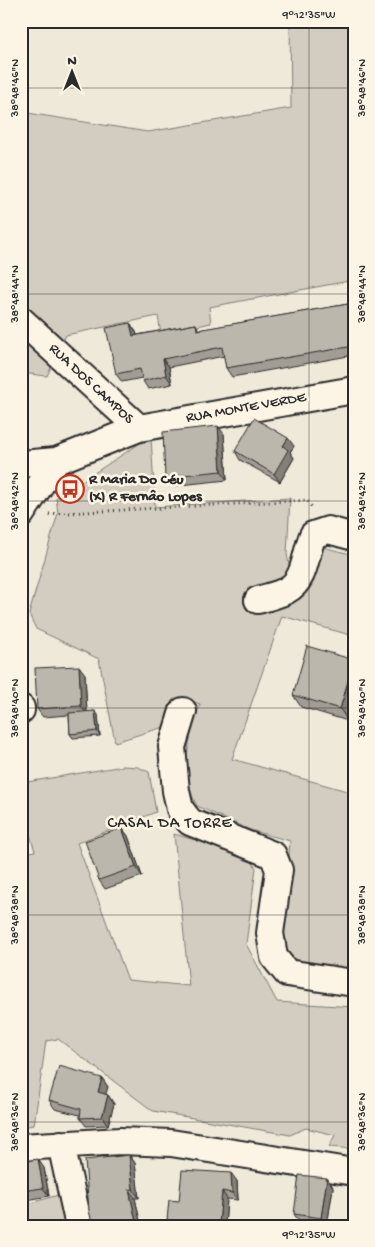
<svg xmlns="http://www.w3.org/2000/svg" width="375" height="1247" font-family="'Gochi Hand',sans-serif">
	<rect width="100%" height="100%" fill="#efe9da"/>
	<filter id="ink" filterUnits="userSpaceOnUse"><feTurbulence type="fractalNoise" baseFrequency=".02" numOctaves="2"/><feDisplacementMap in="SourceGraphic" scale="10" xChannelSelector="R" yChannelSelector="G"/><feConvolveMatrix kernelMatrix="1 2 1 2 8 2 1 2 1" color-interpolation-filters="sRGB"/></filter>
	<g filter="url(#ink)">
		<path fill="#d2cdc0" stroke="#7e7c76" d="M290,21H354V280L209,307L211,323L161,334L158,316L66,335L47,376L21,373V112L148,132L291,108Z
			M151,436L155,507L290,498L287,554L290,570L243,603L251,610L319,546L354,555V636L282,616L232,759L354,793V973C327,969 301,969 282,947L290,841L250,830L197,806C178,771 189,739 200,704L182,698L167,726L115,742L99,659L36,629L29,614L58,513L56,498Z
			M123,766L138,767L149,772L156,812L77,843L128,980L189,986L174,834L248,855L256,868L246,944L277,1002L354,1007V1149L329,1147L335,1135L306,1128L290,1135L153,1111L58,1039L46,1041L34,1125L21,1127V854L35,851L21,807V783Z
			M58,1195L65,1226H21V1206Z"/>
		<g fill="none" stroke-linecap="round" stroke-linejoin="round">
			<defs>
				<path id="minor" d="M21,320L139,428
					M21,464L56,461L139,428L354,390
					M21,514L56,461
					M258,600C267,597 279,595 287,590C306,580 305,553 313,535L328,530L354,537
					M21,708V710
					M183,711L172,747L176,791L180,809L190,822L273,855L279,870L270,933L274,957L287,973L354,983
					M61,1144L79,1226
					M21,1147L120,1141L171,1143L354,1172"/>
			</defs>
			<use href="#minor" stroke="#2b2b2b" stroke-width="30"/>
			<path stroke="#2b2b2b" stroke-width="3" stroke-dasharray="1 4" stroke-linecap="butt" d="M49,514L307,500L313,509"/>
			<use href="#minor" stroke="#fcf5e5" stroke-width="26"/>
		</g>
		<path fill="#a29d94" stroke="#2b2b2b" d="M354,303V355L232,377L226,368L224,356L169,367L172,384L148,389L143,381L142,378L122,382L116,374L130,323L136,332L137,335L196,324L199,330Z
			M224,434L227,480L171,486L165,477Z
			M294,446L290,452L294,458L280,482L240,460L235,451Z
			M354,660V700L348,721L301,707L293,695Z
			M85,674L87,712L95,711L98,715L100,736L73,738L70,734L69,715L43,717L37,709Z
			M122,828L128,836L142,876L105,889L99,880Z
			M102,1078L108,1087L105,1094L108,1095L114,1104L108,1125L86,1126L80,1118V1115L55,1109L49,1100Z
			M129,1155L135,1163L139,1198H135L141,1226H93Z
			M21,1162L44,1168L49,1196L21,1201Z
			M327,1178L333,1187L327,1226H321L300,1223L294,1214Z
			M237,1181L238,1200L227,1199L225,1226H171L167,1220L179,1201Z"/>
		<path fill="#848078" stroke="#2b2b2b" d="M130,323L136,332L139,344L133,336Z
			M163,359L169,367L172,384L166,375Z
			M21,379L27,387L24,426L21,421Z
			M218,426L224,434L227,480L221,471Z
			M288,438L294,446L290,452L294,458L280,482L274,474L283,446Z
			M354,662V700L348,721L340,709Z
			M79,666L85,674L87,714L81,706Z
			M95,711L98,715L100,736L97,731Z
			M122,828L128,836L142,876L136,867Z
			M102,1078L108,1087L104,1100L98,1092Z
			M108,1095L114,1104L108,1125L102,1117Z
			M129,1155L135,1163L139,1198L133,1189Z
			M38,1159L44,1168L49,1196L43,1188Z
			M231,1173L237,1181L238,1200L232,1193Z
			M327,1178L333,1187L327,1226L321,1218Z
			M129,1190L135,1198L141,1226H137Z
			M222,1191L227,1199L225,1226H221L219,1224Z"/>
		<path fill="#bcb7ac" stroke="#2b2b2b" d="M354,303V346L226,368L222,347L163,359L166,375L143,381L140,369L116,374L106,328L130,323L133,336L196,324L197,330Z
			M254,418L288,438L283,446L288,450L274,474L235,451Z
			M218,426L221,471L165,477L163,432Z
			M307,646L354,660L340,709L293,695Z
			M79,666L81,706L37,709L35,668Z
			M95,711L97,731L70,734L69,713Z
			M122,828L136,867L99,880L85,841Z
			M59,1066L102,1078L98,1092L108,1095L102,1117L80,1118L81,1109L49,1100Z
			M129,1155L133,1189L129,1190L137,1226H93L89,1211L85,1160Z
			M38,1159L43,1188L21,1191V1162Z
			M182,1170L231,1173L232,1193L222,1191L219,1224L167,1220L169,1200L179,1201Z
			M299,1175L327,1178L321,1218L294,1214Z"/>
	</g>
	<path fill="none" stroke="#2b2b2b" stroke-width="1" stroke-opacity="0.45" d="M309,21V1226M21,88H354M21,294H354M21,501H354M21,708H354M21,915H354M21,1122H354"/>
	<defs>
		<symbol id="bus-ring" viewBox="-11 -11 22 22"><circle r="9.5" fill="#fcf5e5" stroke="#c8321e" stroke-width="1.5"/><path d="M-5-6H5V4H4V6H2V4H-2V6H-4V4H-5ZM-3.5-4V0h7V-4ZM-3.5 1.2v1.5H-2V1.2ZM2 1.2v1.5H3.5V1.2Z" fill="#c8321e"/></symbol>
	</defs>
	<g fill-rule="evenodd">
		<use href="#bus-ring" x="54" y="473" width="32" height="32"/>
	</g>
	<g text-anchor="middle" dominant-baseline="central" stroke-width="5" stroke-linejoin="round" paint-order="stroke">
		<g font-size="15" fill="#2b2b2b" stroke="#fcf5e5">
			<text transform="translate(91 384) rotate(43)">RUA DOS CAMPOS</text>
			<text transform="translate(246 408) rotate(-10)">RUA MONTE VERDE</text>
		</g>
		<g font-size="15" font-weight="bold" fill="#2b2b2b" stroke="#fcf5e5" text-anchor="start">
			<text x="89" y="480">R Maria Do Céu<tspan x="89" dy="17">(X) R Fernâo Lopes</tspan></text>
		</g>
		<g font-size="16" letter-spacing="1" fill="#2b2b2b" stroke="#fcf5e5">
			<text x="170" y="824">CASAL DA TORRE</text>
		</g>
	</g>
	<rect width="375" height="1247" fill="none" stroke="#fcf5e5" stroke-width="55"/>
	<g transform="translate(72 72)" stroke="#fcf5e5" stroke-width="4" paint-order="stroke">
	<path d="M0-4L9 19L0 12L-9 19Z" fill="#2b2b2b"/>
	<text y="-8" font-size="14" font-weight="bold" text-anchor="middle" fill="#2b2b2b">N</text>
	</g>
	<rect x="28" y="28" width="320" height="1192" fill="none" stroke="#2b2b2b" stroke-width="2"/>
	<g font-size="12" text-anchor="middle" fill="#2b2b2b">
		<text x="309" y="18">9°12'35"W</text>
		<text transform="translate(14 88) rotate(-90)" y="4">38°48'46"N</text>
		<text transform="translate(361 88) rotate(-90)" y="4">38°48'46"N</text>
		<text transform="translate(14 294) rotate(-90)" y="4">38°48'44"N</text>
		<text transform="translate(361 294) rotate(-90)" y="4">38°48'44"N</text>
		<text transform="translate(14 501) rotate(-90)" y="4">38°48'42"N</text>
		<text transform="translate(361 501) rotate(-90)" y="4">38°48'42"N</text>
		<text transform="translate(14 708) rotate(-90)" y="4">38°48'40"N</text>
		<text transform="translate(361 708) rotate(-90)" y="4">38°48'40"N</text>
		<text transform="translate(14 915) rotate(-90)" y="4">38°48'38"N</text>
		<text transform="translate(361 915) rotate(-90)" y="4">38°48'38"N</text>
		<text transform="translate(14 1122) rotate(-90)" y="4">38°48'36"N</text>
		<text transform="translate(361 1122) rotate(-90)" y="4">38°48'36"N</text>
		<text x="309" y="1238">9°12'35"W</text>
	</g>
</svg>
